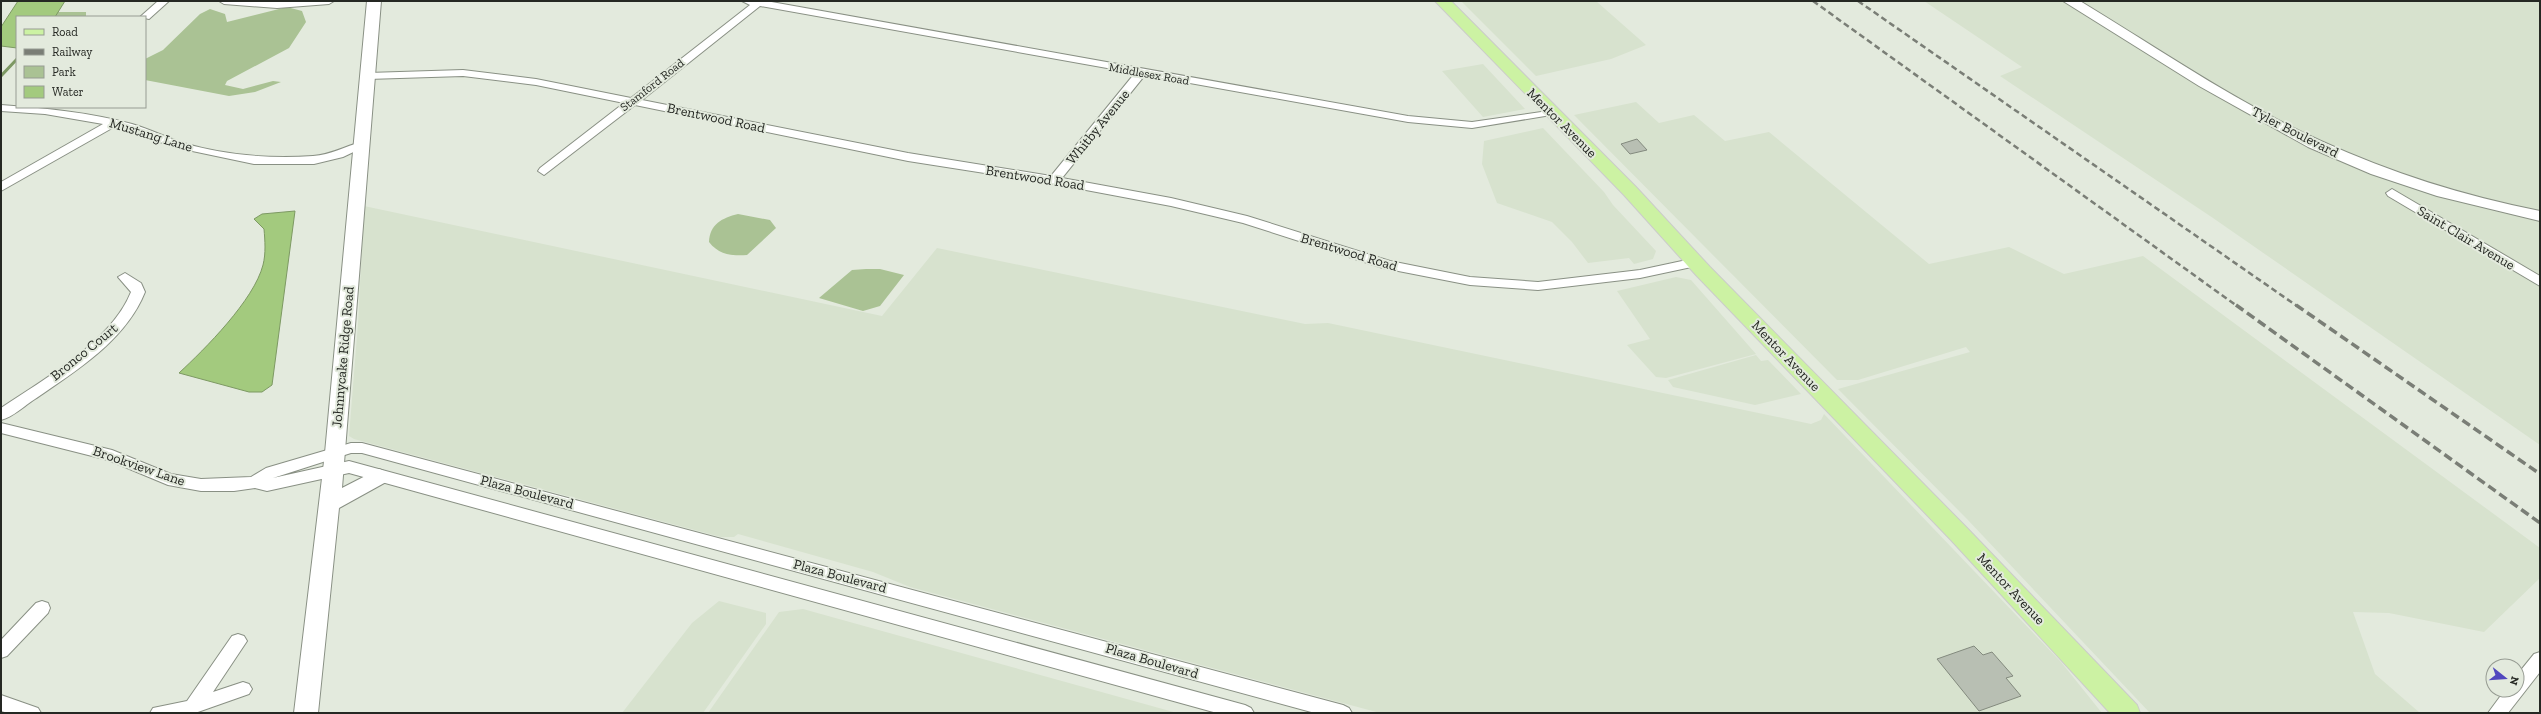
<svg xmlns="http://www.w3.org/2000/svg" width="2541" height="714" font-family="'Zilla Slab',serif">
	<rect width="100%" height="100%" fill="#e3eadd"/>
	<path fill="#d7e2ce" d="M1461,1H1596L1646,45L1611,59L1536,76Z
		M1924,1H2540V445L2213,218L2000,76L2022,67Z
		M1483,64L1525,109L1483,117L1442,71Z
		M1636,102L1659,123L1694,115L1725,141L1769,132L1929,264L2009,247L2064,274L2143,256L2540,548V578L2484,632L2389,613L2353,612L2375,674L2420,713H2150L1967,519L1838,389L1970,352L1966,347L1858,380H1837L1574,115Z
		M1543,128L1604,192L1613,205L1656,251L1653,259L1634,264L1629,258L1588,263L1572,242L1552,222L1497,203L1482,164L1484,141Z
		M364,206L882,316L937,248L1305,324L1328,323L1811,424L1821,420L1824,414L2061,662L2102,713H1380L910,587L873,572L738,534L734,537H721L354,439L349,436L358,323Z
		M1676,277L1691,280L1756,354L1666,378L1656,377L1627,345L1650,339L1617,291Z
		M1756,355L1761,361L1768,360L1801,394L1755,405L1673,387L1668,380Z
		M719,601L766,613V624L703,713H622L692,623Z
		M803,609L1177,713H708L779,612Z"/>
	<path fill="#aac294" d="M287,7L302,11L306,22L289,48L227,81L225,85L243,89L273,81L281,82L255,92L229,96L145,80V59L163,50L200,14L210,9L225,14L227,22Z
		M57,12H86V17H55Z
		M738,214L770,220L776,228L747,255C732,256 719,255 709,242C710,224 722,218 738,214Z
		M866,269H880L904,275L880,306L863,311L819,298L852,270Z"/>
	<path fill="#a3ca7e" stroke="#7d9963" d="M18,1H65L55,17H17V48L1,46V27Z
		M295,211L272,385L262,392H249L179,373C205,349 254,300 263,265C266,253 265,241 264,229L254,219L262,214Z"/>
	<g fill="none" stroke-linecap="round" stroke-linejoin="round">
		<path stroke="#7d9963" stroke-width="3" d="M1,76L17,59"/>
	</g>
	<path fill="#b8bfb3" stroke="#838a7e" d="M1637,139L1647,150L1630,154L1621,144Z
		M1974,646L1983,655L1992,652L2013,676L2006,678L2021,696L1979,711L1937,659Z"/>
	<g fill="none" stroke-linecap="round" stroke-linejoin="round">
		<defs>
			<path id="street" d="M158,1H169L149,19L140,17Z
				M219,1H334L329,4L277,8L224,4Z
				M742,1H766L1408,116L1472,122L1555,110V114L1551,115L1472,128L1408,122L1145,75L1062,178L1171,198L1247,216L1390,261L1470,277L1538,282L1640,270L1696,258L1702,262L1701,265L1640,278L1538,290L1470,285L1383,268L1243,223L1171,206L1054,184L908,161L635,105L544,175L538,171L540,168L624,103L536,85L463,76L368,79L363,76L368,73L463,70L536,79L631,98L750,5ZM760,6L1135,73L1051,176L908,153L642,100Z
				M1,105C43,108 89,112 132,124C149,129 166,137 183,143C224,155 271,159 313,156C331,155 345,146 362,142L368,145L343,157L314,164H254L178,148L114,127L1,191V182L103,124L45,114L1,111Z
				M2392,189L2540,276V286L2388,196L2386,193Z
				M125,273L141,283L145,292C126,340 76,371 35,399C24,406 13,417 1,420V408C44,379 111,342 131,292L118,277Z
				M1,423L112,450L171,474L201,479L251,477L266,468L351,443H362L1343,705L1349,708L1352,713H1315L362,453H351L273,478L349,461L1245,705L1251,708L1254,713H1217L349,473L267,491L255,488L234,491H201L168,485L108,460L1,433Z
				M42,601L48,603L50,608L48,613L7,656L1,658V640L36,603Z
				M238,634L244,636L247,641L213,692L243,682L249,684L252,689L249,694L195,713H150L153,708L187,701L232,636Z
				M2540,652V672L2508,713H2488L2505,690H2517V675L2534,654Z
				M1,695L38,708L41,713H8L1,711Z"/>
			<path id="secondary" d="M367,1H381L342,488L379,469L386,472L389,477L386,482L339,508L318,713H294L325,453Z
				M2063,1H2080C2159,49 2237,103 2321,141C2391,173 2464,196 2540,211V221L2437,196L2371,174L2308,147L2199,86Z"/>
			<path id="primary" d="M1435,1H1451L1636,187L1710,267L1967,528L2137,705L2140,713H2110L1951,540L1696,275L1624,195Z"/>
		</defs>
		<use href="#street" stroke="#899084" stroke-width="2"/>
		<use href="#secondary" stroke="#899084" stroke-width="2"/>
		<use href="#primary" stroke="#cbcbca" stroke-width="2"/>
		<use href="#street" fill="#fff" fill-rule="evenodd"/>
		<use href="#secondary" fill="#fff" fill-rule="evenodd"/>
		<use href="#primary" fill="#ccf2a3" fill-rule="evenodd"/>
		<path stroke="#7a7e76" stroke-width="2.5" stroke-dasharray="6 3.5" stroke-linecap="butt" d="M1813,1L2237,306
			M1858,1L2297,306"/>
		<path stroke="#7a7e76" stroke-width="3.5" stroke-dasharray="9 4.5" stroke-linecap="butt" d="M2236,305L2540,523
			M2296,305L2540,474"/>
	</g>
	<g text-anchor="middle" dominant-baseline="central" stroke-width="4" stroke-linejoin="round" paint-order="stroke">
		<g font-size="12" fill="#252823" stroke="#e3eadd">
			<text transform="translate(1149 74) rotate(10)">Middlesex Road</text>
			<text transform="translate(652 85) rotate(-38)">Stamford Road</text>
		</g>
		<g font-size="14" fill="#252823" stroke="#e3eadd">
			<text transform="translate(716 118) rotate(12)">Brentwood Road</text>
			<text transform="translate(1562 123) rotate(45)">Mentor Avenue</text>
			<text transform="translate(1098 127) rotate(-51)">Whitby Avenue</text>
			<text transform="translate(2295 132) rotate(27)">Tyler Boulevard</text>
			<text transform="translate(151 135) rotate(17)">Mustang Lane</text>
			<text transform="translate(1035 178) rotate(9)">Brentwood Road</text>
			<text transform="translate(2466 238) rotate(31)">Saint Clair Avenue</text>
			<text transform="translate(1349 252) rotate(17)">Brentwood Road</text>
			<text transform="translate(84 352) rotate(-39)">Bronco Court</text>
			<text transform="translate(1786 356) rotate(46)">Mentor Avenue</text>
			<text transform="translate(343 357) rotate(-85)">Johnnycake Ridge Road</text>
			<text transform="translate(139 466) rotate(19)">Brookview Lane</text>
			<text transform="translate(527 492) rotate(15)">Plaza Boulevard</text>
			<text transform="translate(840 576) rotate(15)">Plaza Boulevard</text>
			<text transform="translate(2011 589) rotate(47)">Mentor Avenue</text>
			<text transform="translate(1152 661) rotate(16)">Plaza Boulevard</text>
		</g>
	</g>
	<rect width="2541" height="714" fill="none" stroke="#252823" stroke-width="4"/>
	<rect x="16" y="16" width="130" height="92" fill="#e3eadd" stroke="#979c93"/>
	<rect x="24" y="29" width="20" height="6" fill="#ccf2a3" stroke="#979c93"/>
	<text x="52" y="36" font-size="12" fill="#252823">Road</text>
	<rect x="24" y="49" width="20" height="6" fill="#7a7e76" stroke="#979c93"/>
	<text x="52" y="56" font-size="12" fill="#252823">Railway</text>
	<rect x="24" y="66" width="20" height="12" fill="#aac294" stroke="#979c93"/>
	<text x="52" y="76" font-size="12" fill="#252823">Park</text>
	<rect x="24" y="86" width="20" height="12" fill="#a3ca7e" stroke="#979c93"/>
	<text x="52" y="96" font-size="12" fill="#252823">Water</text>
	<g transform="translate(2505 678) rotate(107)"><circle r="19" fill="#e3eadd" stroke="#979c93"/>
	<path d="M0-3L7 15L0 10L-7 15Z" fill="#5147be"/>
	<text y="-6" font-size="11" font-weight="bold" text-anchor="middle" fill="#252823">N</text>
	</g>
</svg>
